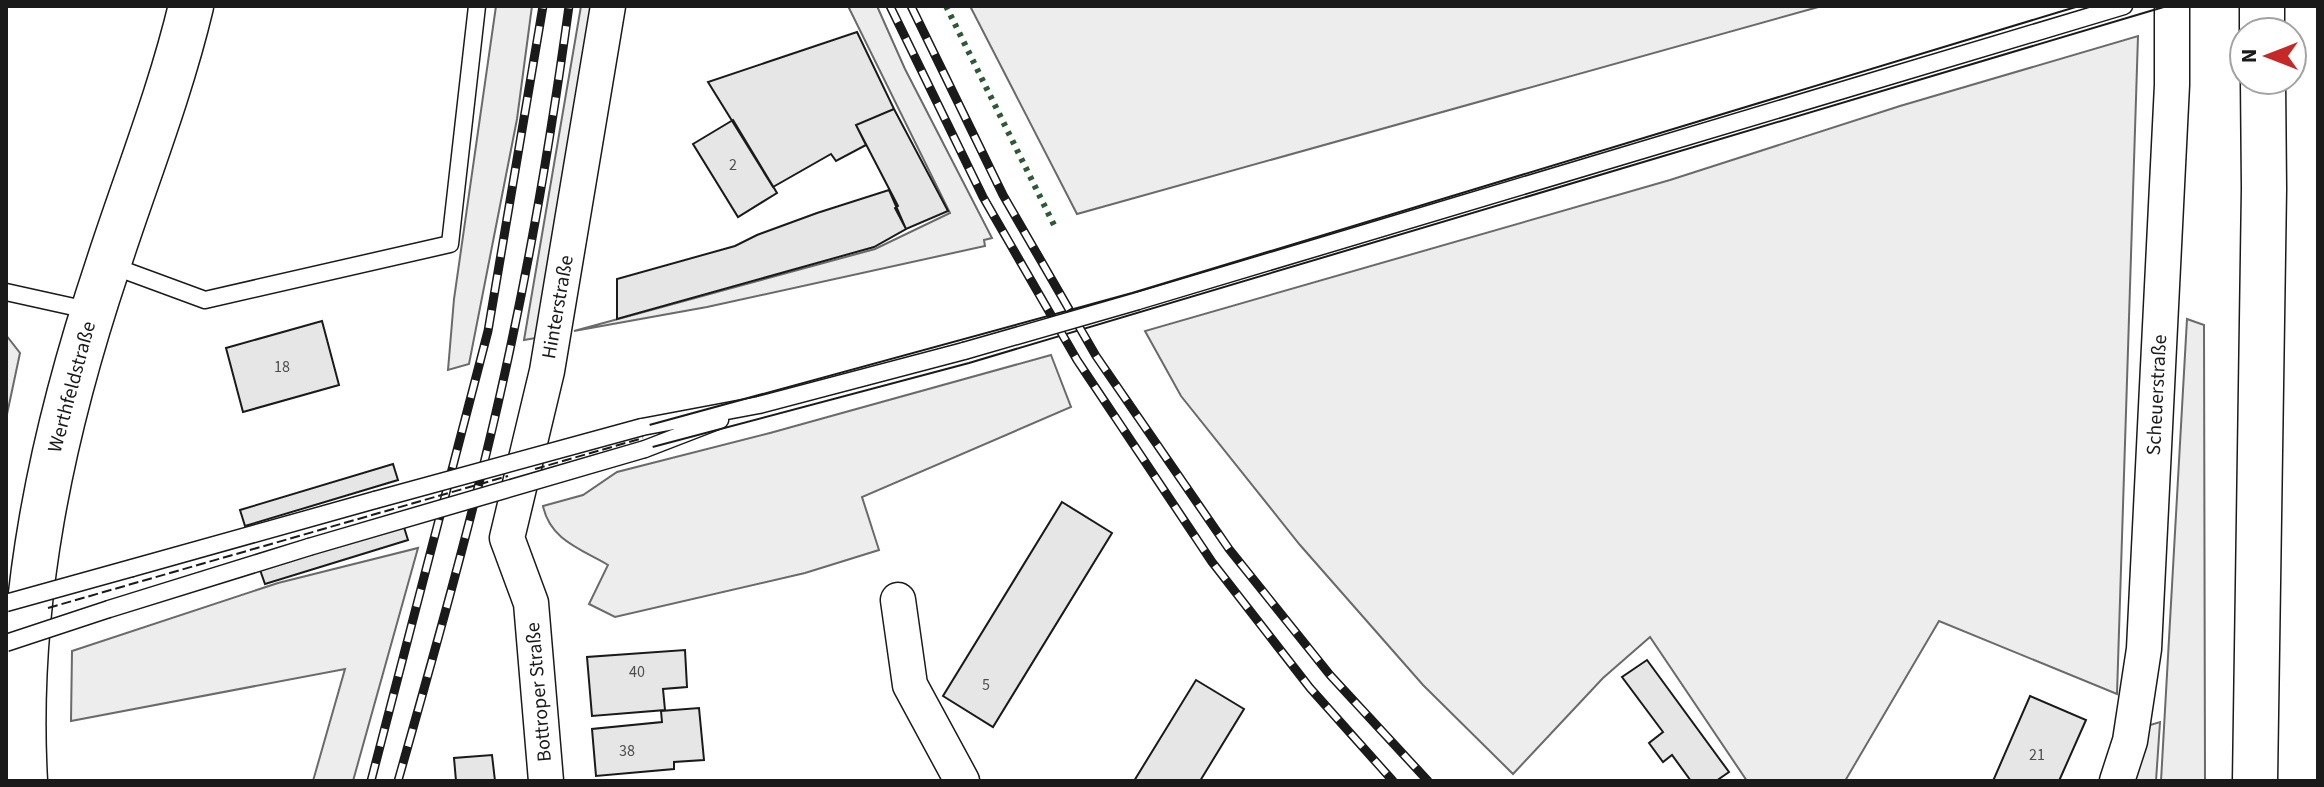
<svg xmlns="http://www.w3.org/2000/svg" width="2324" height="787" font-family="'Source Sans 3',sans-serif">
	<rect width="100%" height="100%" fill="#fff"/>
	<path fill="#ededed" stroke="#6a6a6a" stroke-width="2" d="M496,6H532L517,119L469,364L448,370L454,299Z
		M581,6H592L542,337L524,340Z
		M848,6H877L905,69L992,238L984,240L985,246L707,307L574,331L875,249L950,213Z
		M970,6H1822L1077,214Z
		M2138,36L2117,694L1939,621L1845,781H1747L1650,637L1603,678L1513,774L1423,685L1300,545L1181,396L1145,331L1670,180L1900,106Z
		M2187,319L2204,325L2205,781H2161Z
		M6,335L20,353L6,419Z
		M1051,355L1071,407L862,497L879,550L805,573L615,617L589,604L608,565C581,549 550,540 543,506L583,495L617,472L770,433Z
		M418,548L353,781H313L345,669L71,721L72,651L278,583Z
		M2160,722L2156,781H2132L2150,725Z"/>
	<path fill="#e6e6e6" stroke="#1a1a1a" stroke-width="2" d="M857,32L894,109L856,125L866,145L836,161L831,154L773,187L708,82Z
		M894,109L948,211L906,229L895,208L898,206L856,125Z
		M733,120L777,193L738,217L693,144Z
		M889,190L906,229L874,247L617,319V279L735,246L757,235L817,213Z
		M322,321L339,385L243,412L226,348Z
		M393,464L398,480L245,526L240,510Z
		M1062,502L1112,533L993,727L943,696Z
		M403,524L408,540L265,584L259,567Z
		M685,650L687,687L663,689L665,710L592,716L587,657Z
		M1647,660L1729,772L1716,781H1691L1672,755L1663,762L1649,743L1663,732L1622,677Z
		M1196,680L1244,709L1200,781H1134Z
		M2030,696L2086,720L2059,781H1993Z
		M699,708L704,760L674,762V769L596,776L592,729L662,722L661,711Z
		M492,755L495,781H456L454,758Z"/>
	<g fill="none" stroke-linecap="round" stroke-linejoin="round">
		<defs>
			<path id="service" d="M110,265L205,300L450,244L477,6
				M6,292L92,311
				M1138,301L2124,6
				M642,427L759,405L964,351
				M645,449L720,420
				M132,568L375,500
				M109,609L309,547"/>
			<path id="minor" d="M898,600L910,685L962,781
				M546,781L531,603L507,538L547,371L608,6
				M2117,781L2130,741L2144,649L2172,85V6"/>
			<path id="primary" d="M25,781C15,604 52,432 108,265C136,179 170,94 191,6"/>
			<path id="motorway" d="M2262,6V32
				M2255,781L2264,189L2263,80"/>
		</defs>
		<use href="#service" stroke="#1a1a1a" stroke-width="19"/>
		<use href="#minor" stroke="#1a1a1a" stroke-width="37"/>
		<use href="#primary" stroke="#1a1a1a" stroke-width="47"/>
		<use href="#motorway" stroke="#1a1a1a" stroke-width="47"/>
		<use href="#service" stroke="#fff" stroke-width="16"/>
		<use href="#minor" stroke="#fff" stroke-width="34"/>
		<use href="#primary" stroke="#fff" stroke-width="44"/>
		<use href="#motorway" stroke="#fff" stroke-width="44"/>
		<path stroke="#1a1a1a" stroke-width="2" d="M642,427L1132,293L2079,6
			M645,449L969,363L2167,6"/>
		<defs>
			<path id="rail" d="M890,6L983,197L1077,360L1212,562L1310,688L1393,781
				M911,6L1003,195L1096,356L1229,549L1330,675L1428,781
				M371,781L488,331L543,6
				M398,781C440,633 482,485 513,335C536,226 554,116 569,6"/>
		</defs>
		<use href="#rail" stroke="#1a1a1a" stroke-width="9"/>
		<use href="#rail" stroke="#fff" stroke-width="6" stroke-dasharray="18" stroke-linecap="butt"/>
		<defs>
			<path id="service-bridge" d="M964,351L1138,301
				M375,500L642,427
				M309,547L645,449
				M6,603L132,568
				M6,643L109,609"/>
		</defs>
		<use href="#service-bridge" stroke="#1a1a1a" stroke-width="19" stroke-linecap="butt"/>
		<use href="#service-bridge" stroke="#fff" stroke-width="16"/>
		<path stroke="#2b5a34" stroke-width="6" stroke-dasharray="4 6" stroke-linecap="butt" d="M946,6L1054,225"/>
		<path stroke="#1a1a1a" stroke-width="2" stroke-dasharray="10 4" stroke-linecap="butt" d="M535,469L643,438
			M48,608L508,476"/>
	</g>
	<g text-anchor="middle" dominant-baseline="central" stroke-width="6" stroke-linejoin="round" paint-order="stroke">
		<g font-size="16" fill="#4d4d4d">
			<text x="733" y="165">2</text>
			<text x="282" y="367">18</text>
			<text x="637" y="672">40</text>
			<text x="986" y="685">5</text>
			<text x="627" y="751">38</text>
			<text x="2037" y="755">21</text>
		</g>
		<g font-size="20" fill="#1a1a1a" stroke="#fff">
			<text transform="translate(558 307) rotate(-80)">Hinterstraße</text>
			<text transform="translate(72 387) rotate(-75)">Werthfeldstraße</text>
			<text transform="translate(2157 395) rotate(-87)">Scheuerstraße</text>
			<text transform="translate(539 692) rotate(-95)">Bottroper Straße</text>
		</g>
	</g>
	<rect width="2324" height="787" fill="none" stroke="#1a1a1a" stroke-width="16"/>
	<g transform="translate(2268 56) rotate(270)"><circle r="38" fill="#ffffff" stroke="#a3a3a3" stroke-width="2"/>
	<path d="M0-6L14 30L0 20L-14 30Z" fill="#c62828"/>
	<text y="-12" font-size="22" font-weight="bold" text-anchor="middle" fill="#1a1a1a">N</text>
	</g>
</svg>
